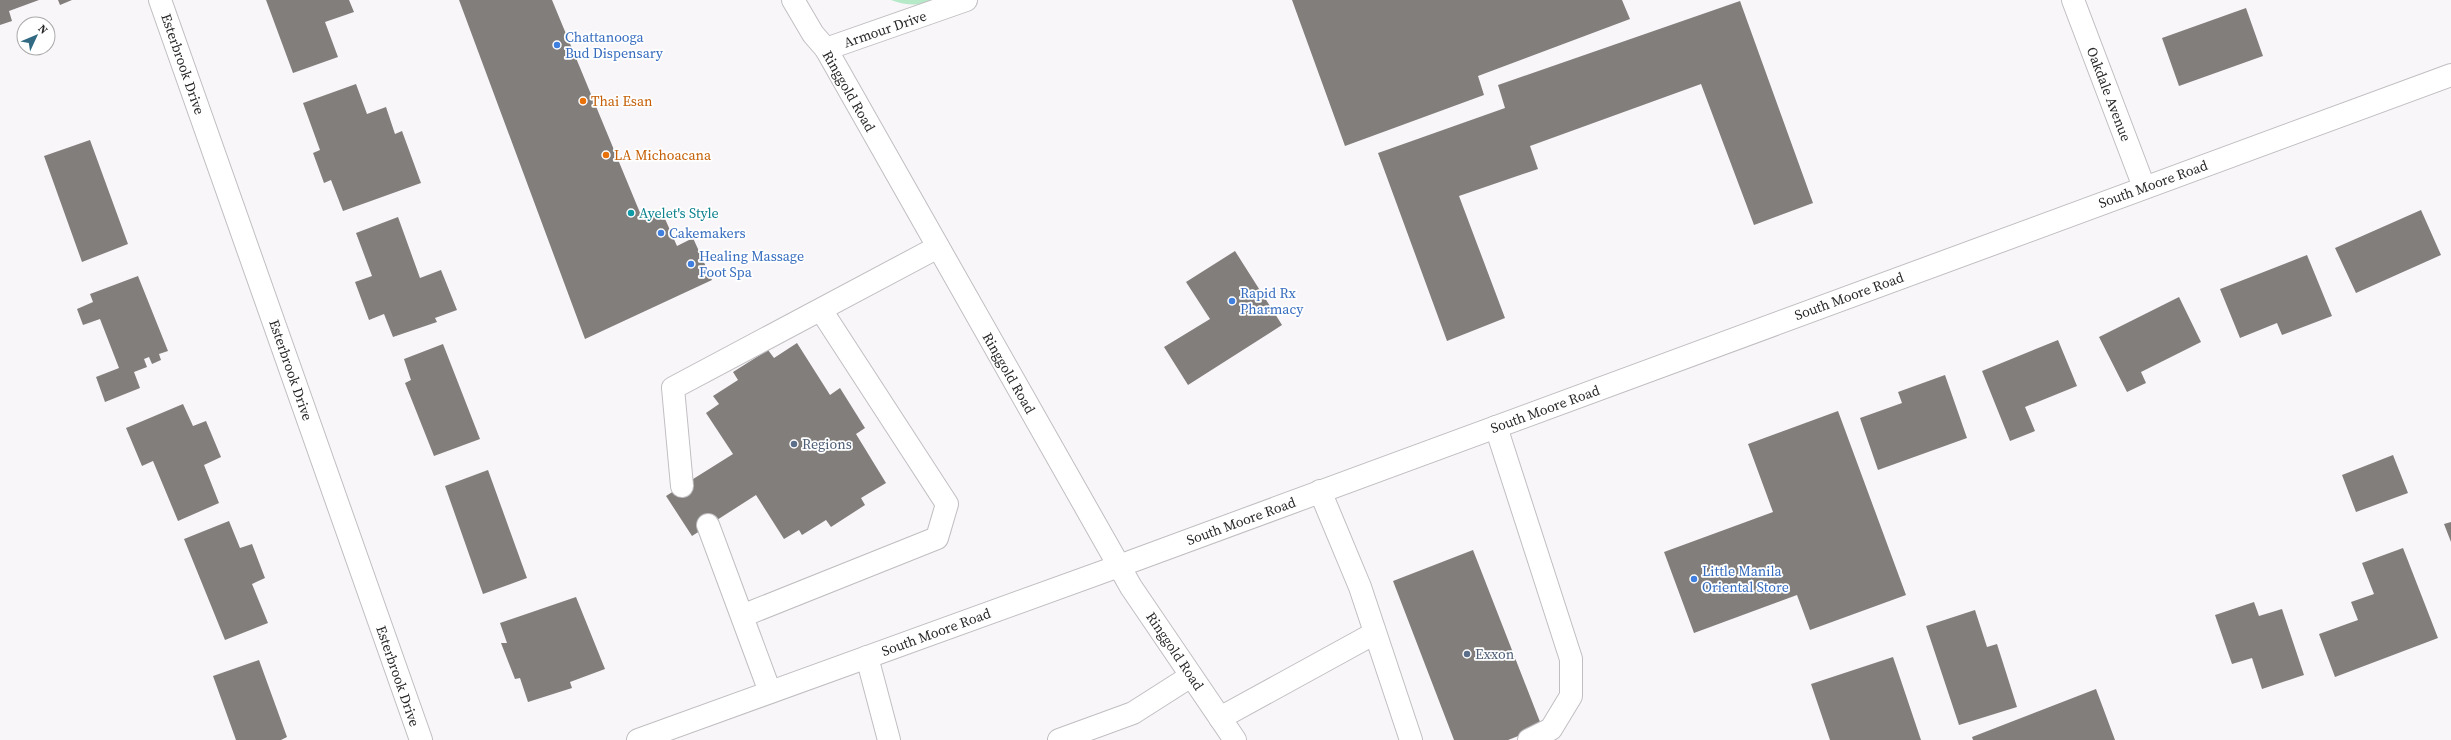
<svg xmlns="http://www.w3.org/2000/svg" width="2451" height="740" font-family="'Source Serif 4',serif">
	<rect width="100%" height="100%" fill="#f9f6fa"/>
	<path fill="#b5e9c7" d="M891,0H937C921,6 907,6 891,0Z"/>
	<path fill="#827e7c" d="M0,0H39L9,11L12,21L0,25Z
		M58,0H72L60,5Z
		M266,0H349L354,12L325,22L338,57L293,73Z
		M459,0H552L643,220L662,212L677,246L693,238L712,280L585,339Z
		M1292,0H1622L1630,19L1478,76L1484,95L1345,146Z
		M1740,1L1813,203L1754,225L1701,84L1530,146L1538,169L1459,196L1505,318L1447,341L1378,153L1505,108L1498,85Z
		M2246,8L2263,56L2179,86L2162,38Z
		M356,84L367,114L386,107L395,134L402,131L421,183L343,211L331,180L324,183L313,153L320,150L303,103Z
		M90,140L128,244L82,262L44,156Z
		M2421,210L2441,255L2356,293L2335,248Z
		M398,217L420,278L441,270L457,310L435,318L437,322L393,337L384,314L369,320L355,282L372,276L356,233Z
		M1235,251L1282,325L1188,385L1164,347L1210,319L1186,282Z
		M2307,255L2332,316L2282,335L2277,323L2240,338L2220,289Z
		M138,276L168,351L159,354L161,360L152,364L149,357L144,359L147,367L134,372L140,388L105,402L96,377L119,368L100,319L83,325L77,309L93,302L90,294Z
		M2179,297L2201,342L2141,372L2146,383L2127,392L2099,337Z
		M2058,340L2077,386L2025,407L2035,431L2010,441L1982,371Z
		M797,343L830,395L840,388L865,428L856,434L886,483L861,498L865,505L831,527L826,520L802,535L799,530L784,539L756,495L692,536L666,496L733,454L706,413L719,404L713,396L738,380L733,372L768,350L774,358Z
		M443,344L480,439L434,456L405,383L411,380L404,359Z
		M1945,375L1967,438L1878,470L1860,418L1902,403L1898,392Z
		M183,404L193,426L206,421L221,457L204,465L219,503L178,521L153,461L142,466L126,428Z
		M1838,411L1906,595L1810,630L1797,595L1694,633L1664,552L1773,512L1748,444Z
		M2393,455L2408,493L2356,512L2342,475Z
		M488,470L527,578L483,594L445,486Z
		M229,521L240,548L252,544L265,578L252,584L268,623L225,640L184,539Z
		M2451,522V542L2444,524Z
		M2403,548L2438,638L2335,677L2319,634L2358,620L2351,602L2374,594L2362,563Z
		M1473,550L1542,727L1508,740H1454L1393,581Z
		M576,597L605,669L570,682L572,688L528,702L520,678L515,679L501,643H507L500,623Z
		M2254,602L2259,616L2282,609L2304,675L2262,689L2252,658L2232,664L2215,615Z
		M1975,610L1987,647L1997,644L2017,707L1959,725L1926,626Z
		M1893,657L1921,740H1830L1811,684Z
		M259,660L287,737L281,740H236L213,676Z
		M2096,689L2115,740H1973L1972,737Z"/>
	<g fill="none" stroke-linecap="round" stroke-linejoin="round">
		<defs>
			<path id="service" d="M1496,427L1571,659V696L1551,729L1529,740
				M682,486L673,388L938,247
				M1320,491L1360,587L1411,740
				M708,525L770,692
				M742,616L937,538L947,504L821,310
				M867,657L889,740
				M1220,718L1375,633
				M1059,740L1133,713L1191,676"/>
			<path id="minor" d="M160,0L421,740
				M2073,0L2144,187
				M826,49L966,0
				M638,740L1119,566"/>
			<path id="secondary" d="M1119,566L2451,75"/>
			<path id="primary" d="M793,0L813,34L826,49L1131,587L1235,740"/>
		</defs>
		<use href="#service" stroke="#c1bec2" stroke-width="24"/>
		<use href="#minor" stroke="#c1bec2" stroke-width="24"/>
		<use href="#secondary" stroke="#c1bec2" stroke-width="24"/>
		<use href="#primary" stroke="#c1bec2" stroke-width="24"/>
		<use href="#service" stroke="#fff" stroke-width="22"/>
		<use href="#minor" stroke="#fff" stroke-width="22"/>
		<use href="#secondary" stroke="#fff" stroke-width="22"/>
		<use href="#primary" stroke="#fff" stroke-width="22"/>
	</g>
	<g fill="#3f7fe0" stroke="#fff" stroke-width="1.5">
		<circle cx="557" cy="45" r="4"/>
		<circle cx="661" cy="233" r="4"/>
		<circle cx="691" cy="264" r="4"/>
		<circle cx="1232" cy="301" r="4"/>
		<circle cx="1694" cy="579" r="4"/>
	</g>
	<g fill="#e8710a" stroke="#fff" stroke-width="1.5">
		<circle cx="583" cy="101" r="4"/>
		<circle cx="606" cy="155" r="4"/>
	</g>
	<circle fill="#0f9aa8" stroke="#fff" stroke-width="1.5" cx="631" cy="213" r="4"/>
	<g fill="#5c6f8a" stroke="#fff" stroke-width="1.5">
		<circle cx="794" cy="444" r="4"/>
		<circle cx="1467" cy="654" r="4"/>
	</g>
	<g text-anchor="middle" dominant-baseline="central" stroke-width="3.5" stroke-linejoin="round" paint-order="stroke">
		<g font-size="14" fill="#2a292a" stroke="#fff">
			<text transform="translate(885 29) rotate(-19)">Armour Drive</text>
			<text transform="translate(183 64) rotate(71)">Esterbrook Drive</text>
			<text transform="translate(849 91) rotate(60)">Ringgold Road</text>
			<text transform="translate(2109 94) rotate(69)">Oakdale Avenue</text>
			<text transform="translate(2153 184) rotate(-20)">South Moore Road</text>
			<text transform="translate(1849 296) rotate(-20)">South Moore Road</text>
			<text transform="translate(291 370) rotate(71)">Esterbrook Drive</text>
			<text transform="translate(1009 373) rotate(60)">Ringgold Road</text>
			<text transform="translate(1545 409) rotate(-20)">South Moore Road</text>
			<text transform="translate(1241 521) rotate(-20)">South Moore Road</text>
			<text transform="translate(936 632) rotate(-20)">South Moore Road</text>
			<text transform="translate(1175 651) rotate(56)">Ringgold Road</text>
			<text transform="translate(398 676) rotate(71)">Esterbrook Drive</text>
		</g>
		<g font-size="14" fill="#366cbe" stroke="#fff" text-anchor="start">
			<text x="565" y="37">Chattanooga<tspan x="565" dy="16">Bud Dispensary</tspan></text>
			<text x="669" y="233">Cakemakers</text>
			<text x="699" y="256">Healing Massage<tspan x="699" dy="16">Foot Spa</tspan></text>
			<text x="1240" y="293">Rapid Rx<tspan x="1240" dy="16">Pharmacy</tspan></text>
			<text x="1702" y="571">Little Manila<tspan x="1702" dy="16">Oriental Store</tspan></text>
		</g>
		<g font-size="14" fill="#c56008" stroke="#fff" text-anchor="start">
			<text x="591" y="101">Thai Esan</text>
			<text x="614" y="155">LA Michoacana</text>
		</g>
		<g font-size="14" fill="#0d838f" stroke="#fff" text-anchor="start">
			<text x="639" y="213">Ayelet's Style</text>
		</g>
		<g font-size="14" fill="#4e5e75" stroke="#fff" text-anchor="start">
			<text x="802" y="444">Regions</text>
			<text x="1475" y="654">Exxon</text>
		</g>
	</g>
	<g transform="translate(36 36) rotate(46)"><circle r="19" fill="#ffffff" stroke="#aaa9aa"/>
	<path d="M0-3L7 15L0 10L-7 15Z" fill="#326a84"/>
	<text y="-6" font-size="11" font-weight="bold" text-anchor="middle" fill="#2a292a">N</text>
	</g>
</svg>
